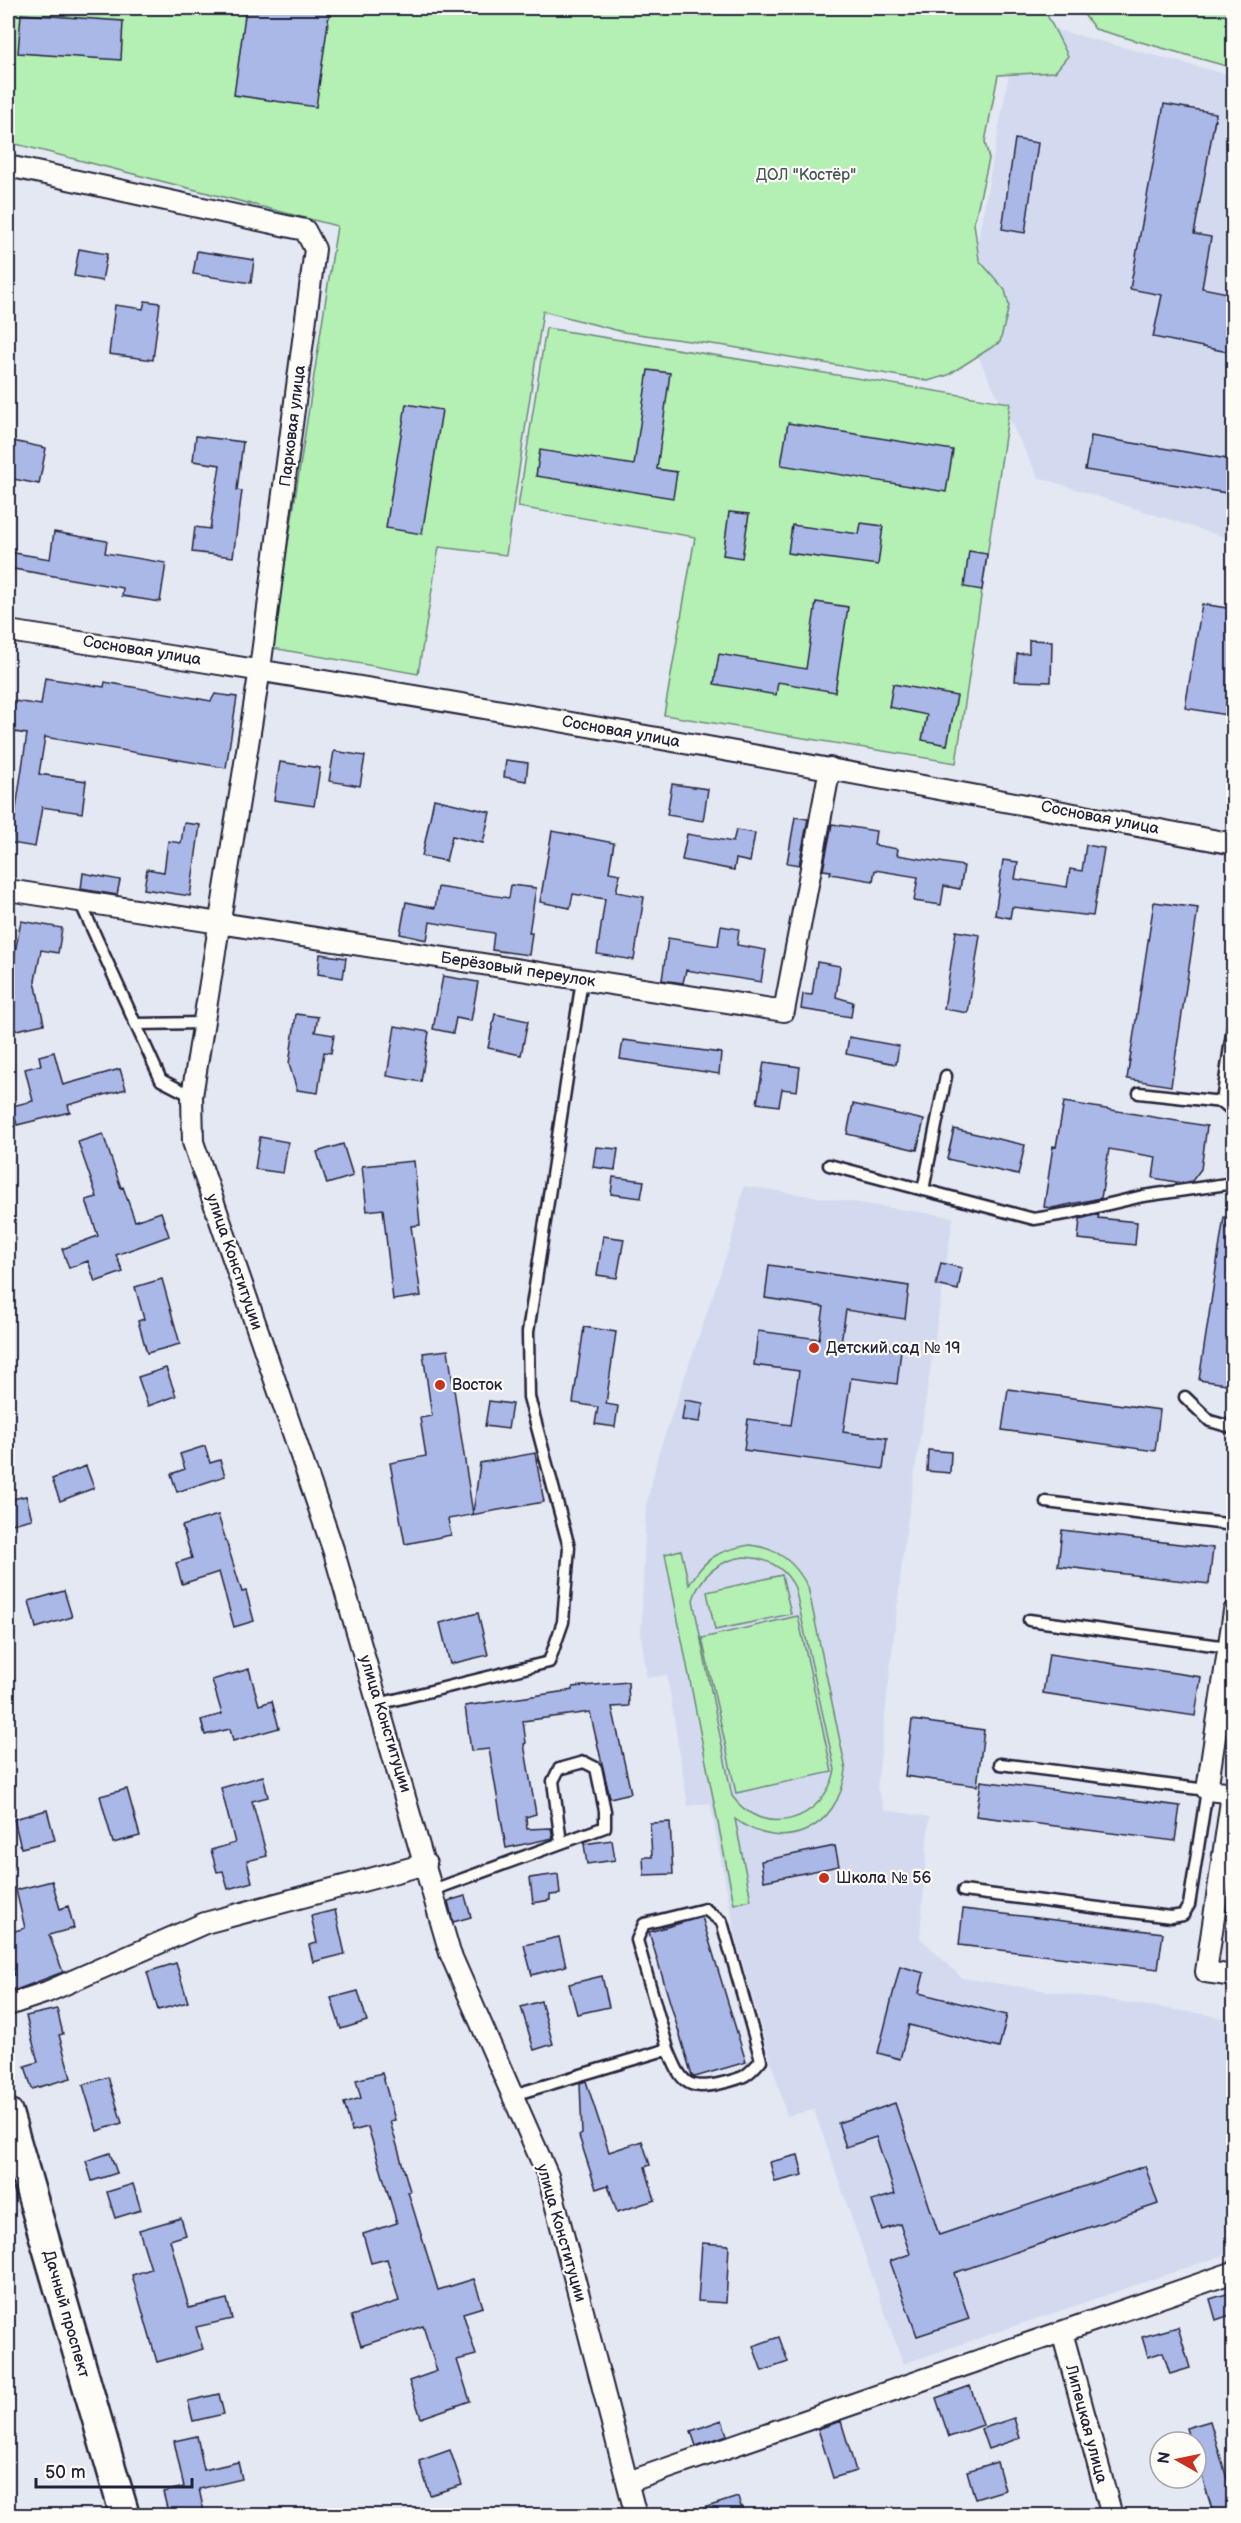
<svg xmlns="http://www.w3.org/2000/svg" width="1241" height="2523" font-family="'Balsamiq Sans',sans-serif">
	<rect width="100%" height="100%" fill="#e4e8f2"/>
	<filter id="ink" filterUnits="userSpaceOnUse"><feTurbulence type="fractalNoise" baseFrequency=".0167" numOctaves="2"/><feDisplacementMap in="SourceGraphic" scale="12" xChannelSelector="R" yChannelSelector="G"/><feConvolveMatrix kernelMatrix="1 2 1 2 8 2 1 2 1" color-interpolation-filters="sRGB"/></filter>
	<g filter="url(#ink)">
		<path fill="#d3daef" d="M1019,20L1233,76V540L1038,477L962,325Z
			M744,1186L953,1217L904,1545L877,1788L885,1810L929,1817L920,1938L962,1978L1209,2015L1233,2021V2252L903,2364L814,2110L787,2116L738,1948L710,1803L688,1806L667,1675L647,1678L641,1634L646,1507L658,1455L731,1242Z"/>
		<path fill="#b4efb4" stroke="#6b8878" stroke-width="1.5" fill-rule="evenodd" d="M8,8H1011V11L1044,9L1068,56L1055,72L998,75L985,142L989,159L974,223L979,260L1005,290L1009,306L1000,342L948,375L928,381L726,346L623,332L543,311L506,555L439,547L418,674L272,648L337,226L8,142Z
			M1079,8H1233V68L1095,29Z
			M546,328L1010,403L956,763L664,715L695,537L518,507Z
			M750,1545C778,1548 795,1562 808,1587L846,1770C838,1830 784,1855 735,1819L751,1900L734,1904L665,1554L681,1550L689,1585C705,1558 718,1550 750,1545ZM744,1557C767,1558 785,1566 795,1588L835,1770C824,1821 764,1840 732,1796L693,1600C700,1576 719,1560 744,1557Z
			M782,1575L791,1614L715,1630L707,1592Z
			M798,1616L832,1772L736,1793L702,1638Z"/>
		<path fill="#aab8e8" stroke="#22223b" stroke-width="1.5" d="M246,8H330L316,107L234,95Z
			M21,14L123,21L121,60L18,53Z
			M1164,104L1216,113L1194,234L1211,237L1202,288L1233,294V353L1153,337L1162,295L1130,289Z
			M1015,139L1038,143L1025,233L1002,229Z
			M79,249L107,254L102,281L74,276Z
			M197,251L254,260L251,283L193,274Z
			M145,301L160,303L153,360L109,354L115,305L143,309Z
			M648,370L670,373L657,469L677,472L673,498L536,476L540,450L634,465Z
			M406,404L442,410L422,534L386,528Z
			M788,423L953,450L946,492L781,465Z
			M196,436L243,442L237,490L242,491L233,557L192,552L195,527L210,529L220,465L193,461Z
			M1091,436L1233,460V494L1085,470Z
			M8,440L46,448L39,484L8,478Z
			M729,512L749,514L742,558L723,555Z
			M861,523L883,526L878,565L788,553L792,525L859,534Z
			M54,532L107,541L105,553L166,563L160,602L122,596L123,588L8,568V552L50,559Z
			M969,551L987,554L982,590L964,587Z
			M816,602L848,607L835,692L778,682L776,695L714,684L719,654L806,669Z
			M1202,604L1233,609V716L1185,708Z
			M1029,640L1052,641L1051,682L1015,681L1017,654L1029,653Z
			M45,678L104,687L105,682L211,701L215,694L237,697L226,768L45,737L39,774L86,781L82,813L42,807L35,847L11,843L27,734L8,731V700L41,705Z
			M893,684L957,696L947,745L922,740L927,715L889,707Z
			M334,751L365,756L360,786L329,781Z
			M506,760L528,763L526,781L504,777Z
			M280,762L320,768L314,806L274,800Z
			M672,784L708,789L703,821L667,815Z
			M434,799L490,812L483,843L452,836L446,861L422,856Z
			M795,817L808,819L799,865L787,863Z
			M184,823L200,825L190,896L144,889L147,869L164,872L168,841L181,843Z
			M832,824L876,831L874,845L898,849L897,855L964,866L960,889L944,886L941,905L914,901L918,877L875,870L873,881L830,874L831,871L823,870Z
			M736,830L755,833L750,862L736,859L734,870L682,860L687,834L733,842Z
			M552,831L614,843L609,872L620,874L616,892L644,897L634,960L597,954L605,899L573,894L570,908L540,902Z
			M1086,845L1104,848L1093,916L1012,907L1010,918L995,915L1003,860L1018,862L1015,879L1067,887L1070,869L1082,871Z
			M83,873L120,880L117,895L81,889Z
			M511,885L536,888L529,933H532L529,955L492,950L494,933L430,922L427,940L400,934L406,902L435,908L438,887L509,898Z
			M1154,902L1198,908L1171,1086L1127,1079Z
			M21,921L62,928L58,953L41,950L35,981L44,1024L12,1031L8,1010V988Z
			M721,926L739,929L737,945L766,950L761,982L686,970L683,983L662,980L668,938L718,946Z
			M956,931L980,935L968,1013L944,1009Z
			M320,954L346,958L343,978L318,974Z
			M817,962L840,966L836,997L853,1002L851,1017L801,1009L803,994L812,995Z
			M443,976L478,982L471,1021L456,1018L453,1033L433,1029Z
			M296,1014L318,1017L315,1032L334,1035L331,1053L324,1052L318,1093L297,1090L289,1064Z
			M495,1014L528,1021L521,1055L488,1048Z
			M395,1026L429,1032L421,1082L387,1076Z
			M849,1037L899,1046L896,1064L846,1054Z
			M623,1040L721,1053L719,1074L620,1059Z
			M54,1052L63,1085L120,1069L126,1089L68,1105L70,1112L17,1125L12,1106L33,1101L25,1069L41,1065L39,1056Z
			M764,1062L800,1067L797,1091L782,1089L779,1106L757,1103Z
			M1064,1102L1207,1126L1201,1169L1192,1181L1182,1183L1153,1178L1156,1157L1109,1149L1101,1198L1052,1208L1044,1207L1053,1146L1056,1147Z
			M853,1104L924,1120L917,1150L847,1134Z
			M954,1129L1025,1145L1018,1175L947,1159Z
			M103,1134L121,1188L123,1187L135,1221L161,1212L169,1236L116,1255L123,1272L95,1282L88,1261L69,1268L62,1249L98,1236L86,1200L97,1197L78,1142Z
			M260,1137L288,1142L283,1173L255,1169Z
			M343,1144L353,1176L327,1184L317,1152Z
			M596,1147L618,1149L615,1170L593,1167Z
			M414,1161L420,1225L411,1226L421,1296L393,1300L383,1209L367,1211L362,1166Z
			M613,1177L644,1181L641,1198L611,1194Z
			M1099,1214L1098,1218L1137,1222L1135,1245L1078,1239L1080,1219Z
			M1224,1217H1233V1385L1199,1380Z
			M603,1236L624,1239L617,1278L597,1275Z
			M941,1263L962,1268L958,1290L936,1285Z
			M769,1265L909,1286L905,1319L846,1310L841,1342L901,1350L897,1384L851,1378L843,1432L887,1438L883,1469L744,1450L748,1419L791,1425L799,1371L754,1365L758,1331L819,1339L824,1307L765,1298Z
			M162,1279L180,1344L147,1353L138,1321L144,1319L135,1287Z
			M584,1327L616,1332L606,1404L618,1406L615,1427L595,1424L598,1407L573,1403Z
			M448,1350L473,1514L480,1463L535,1453L544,1502L448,1519L451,1535L405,1544L390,1463L426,1456L420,1418L432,1416L423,1353Z
			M166,1368L176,1396L148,1406L138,1377Z
			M1008,1389L1160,1410L1155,1451L1002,1430Z
			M685,1400L703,1403L700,1422L682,1420Z
			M489,1401L512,1404L508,1429L485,1426Z
			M205,1446L210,1463L220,1460L225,1476L177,1492L171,1474L185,1469L180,1454Z
			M928,1450L951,1452L950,1473L927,1471Z
			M86,1466L94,1488L60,1501L52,1479Z
			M26,1496L32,1519L8,1525V1500Z
			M218,1515L242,1592L246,1591L254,1621L234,1627L219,1572L182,1584L176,1563L192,1558L182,1526Z
			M1062,1530L1213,1548L1209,1584L1058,1566Z
			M64,1591L72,1617L36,1628L29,1601Z
			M478,1613L488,1655L450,1664L440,1623Z
			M1049,1654L1201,1677L1195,1716L1043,1693Z
			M249,1669L259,1705L272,1701L279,1728L233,1741L230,1729L205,1735L201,1720L222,1714L212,1680Z
			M628,1682L629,1706L612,1707L631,1793L610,1798L590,1712L523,1721L526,1743L524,1744L536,1814L526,1817L527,1829L551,1828L553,1838L506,1848L489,1749L471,1751L465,1706L573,1690V1687Z
			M912,1720L984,1730L977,1786L905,1776Z
			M263,1776L268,1797L252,1801L267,1856L247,1861L252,1882L228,1889L223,1871L217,1872L211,1850L235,1843L221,1788Z
			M981,1781L1180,1806L1175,1841L976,1816Z
			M127,1789L140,1836L113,1843L100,1796Z
			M47,1810L55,1840L21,1848L14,1819Z
			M670,1822L673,1874L644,1875L643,1857H652L650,1823Z
			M612,1840L615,1860L587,1864L584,1844Z
			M835,1846L839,1866L764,1881L761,1861Z
			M558,1874L560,1894L550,1895V1900L533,1903L530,1878Z
			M52,1881L60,1909L68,1906L74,1928L49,1935L63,1972L8,1993V1977L14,1975L8,1947V1933L25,1928L16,1890Z
			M465,1896L471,1917L453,1922L448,1901Z
			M963,1909L1163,1933L1158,1969L959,1945Z
			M335,1910L345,1954L313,1962L309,1945L317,1943L311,1916Z
			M702,1917L746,2062L695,2077L692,2076L649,1932Z
			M559,1937L566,1966L532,1975L524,1945Z
			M176,1963L188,2002L158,2010L147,1972Z
			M900,1966L924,1973L919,1993L1007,2015L999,2048L909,2025L900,2059L878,2053Z
			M602,1976L609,2007L577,2014L569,1984Z
			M358,1991L367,2021L341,2029L331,1998Z
			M541,2001L553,2044L534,2050L521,2007Z
			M57,2009L63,2034L59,2035L71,2078L32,2089L25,2066L38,2062L26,2016Z
			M382,2073L395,2120L390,2121L410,2191L408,2192L438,2290L474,2279L483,2307L463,2313L476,2355L457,2360L470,2401L421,2418L409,2381L437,2371L423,2326L361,2346L351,2316L399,2301L387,2259L371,2263L363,2234L397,2223L368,2127L352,2131L344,2103L361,2098L356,2080Z
			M108,2077L122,2123L97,2131L83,2085Z
			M586,2081L609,2152L642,2141L650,2165L645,2167L655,2200L617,2212L608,2185L596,2189L579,2136L582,2134L580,2083Z
			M895,2103L939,2235L1145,2166L1158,2204L954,2273L969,2319L917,2336L890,2261L910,2254L900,2224L882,2230L872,2201L895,2194L876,2137L846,2147L838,2123Z
			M110,2153L117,2173L92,2181L86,2161Z
			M798,2155L803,2175L775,2182L770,2162Z
			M133,2184L141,2210L115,2218L107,2192Z
			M181,2218L186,2235L170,2240L189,2308L227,2299L232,2319L196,2327L203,2349L157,2362L132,2275L151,2269L139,2230Z
			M702,2243L729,2245L726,2303L698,2301Z
			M1233,2292V2314L1216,2320L1210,2299Z
			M1178,2327L1190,2368L1170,2374L1163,2352L1148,2357L1142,2337Z
			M779,2337L788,2362L762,2371L753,2346Z
			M970,2386L983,2425L949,2437L936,2398Z
			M219,2394L224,2414L193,2421L188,2401Z
			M1014,2418L1020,2438L988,2449L981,2429Z
			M722,2420L727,2435L696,2446L691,2431Z
			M841,2421L856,2471L833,2478L818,2429Z
			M1210,2421L1227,2479L1233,2478V2516H1214L1196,2457V2442H1190L1186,2428Z
			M197,2436L204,2470L238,2462L242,2479L199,2489L205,2516H169L163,2492L184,2487L174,2441Z
			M450,2450L462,2485L430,2495L419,2461Z
			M997,2462L1005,2490L975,2499L967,2471Z
			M738,2497L744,2516H691V2512Z"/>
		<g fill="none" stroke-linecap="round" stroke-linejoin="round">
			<defs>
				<path id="lane" d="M80,902L161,1080L192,1096
					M136,1024L203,1023
					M1139,1093L1222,1102L1234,1112
					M1222,1102L1234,1019
					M829,1165L1034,1219L1071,1213L1143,1196L1234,1183
					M923,1190L946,1076
					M1185,1397L1210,1421L1234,1428
					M1046,1502L1234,1525
					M1029,1620L1228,1647
					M378,1704L549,1662L563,1622L569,1547L529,1397L528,1332L582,980
					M433,1890L605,1827V1811L596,1768L584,1762L559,1769L553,1781L561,1843
					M963,1891L1171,1917L1183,1915L1189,1905L1207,1790L1000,1764
					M513,2095L668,2049L637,1940L644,1924L705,1909L722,1922L761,2060C747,2077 743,2078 722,2083C686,2092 681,2081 668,2049"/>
				<path id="street" d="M8,166L305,230L315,249L260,669L192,1096L193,1142L333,1549L450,1953L548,2176L636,2516
					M8,631C418,693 826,767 1234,844
					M8,890L784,1011L830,768
					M1234,1611L1207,1790L1226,1792L1231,1801L1206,1972L1234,1976
					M8,2005L47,1992L205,1923L426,1864
					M1062,2332L1112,2516
					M628,2482L1234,2272"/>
				<path id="secondary" d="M8,2113L125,2516"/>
			</defs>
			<use href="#lane" stroke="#22223b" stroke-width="15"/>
			<use href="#street" stroke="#22223b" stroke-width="24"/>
			<use href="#secondary" stroke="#22223b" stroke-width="33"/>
			<use href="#lane" stroke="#fdfcf7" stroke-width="10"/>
			<use href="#street" stroke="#fdfcf7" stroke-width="20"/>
			<use href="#secondary" stroke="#fdfcf7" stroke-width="28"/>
		</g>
	</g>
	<g fill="#c8321e" stroke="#fdfcf7" stroke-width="2">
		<circle cx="814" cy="1348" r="6"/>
		<circle cx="440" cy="1385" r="6"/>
		<circle cx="824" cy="1878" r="6"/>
	</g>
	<g text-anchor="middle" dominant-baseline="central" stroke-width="4.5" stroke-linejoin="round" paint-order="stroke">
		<g font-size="16" fill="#465559" stroke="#fdfcf7">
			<text x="806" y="175">ДОЛ "Костёр"</text>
		</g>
		<g font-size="16" fill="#22223b" stroke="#fdfcf7">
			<text transform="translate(293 426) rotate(-83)">Парковая улица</text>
			<text transform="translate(142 651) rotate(9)">Сосновая улица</text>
			<text transform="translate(621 732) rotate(10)">Сосновая улица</text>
			<text transform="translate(1100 818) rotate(11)">Сосновая улица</text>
			<text transform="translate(518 970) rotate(9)">Берёзовый переулок</text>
			<text transform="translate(234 1262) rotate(71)">улица Конституции</text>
			<text transform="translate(385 1724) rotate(73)">улица Конституции</text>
			<text transform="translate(561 2233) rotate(74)">улица Конституции</text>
			<text transform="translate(66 2314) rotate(74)">Дачный проспект</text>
			<text transform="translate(1086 2424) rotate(75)">Липецкая улица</text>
		</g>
		<g font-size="16" fill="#22223b" stroke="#fdfcf7" text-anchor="start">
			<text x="826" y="1348">Детский сад № 19</text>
			<text x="452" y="1385">Восток</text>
			<text x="836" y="1878">Школа № 56</text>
		</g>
	</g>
	<rect width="1241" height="2523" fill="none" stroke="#fdfcf7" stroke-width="30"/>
	<rect x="15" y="15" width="1211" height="2493" fill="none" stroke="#22223b" stroke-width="2" filter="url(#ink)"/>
	<g transform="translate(1178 2460) rotate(279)"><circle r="28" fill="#fdfcf7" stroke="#a5a5ac" stroke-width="1.5"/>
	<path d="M0-4.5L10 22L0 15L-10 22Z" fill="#c8321e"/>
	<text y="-9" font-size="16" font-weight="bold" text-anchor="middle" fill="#22223b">N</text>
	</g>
	<path d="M36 2478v9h156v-9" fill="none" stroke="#22223b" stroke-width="3"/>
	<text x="45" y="2478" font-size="18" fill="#22223b" stroke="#fdfcf7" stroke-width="4.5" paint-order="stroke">50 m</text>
</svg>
